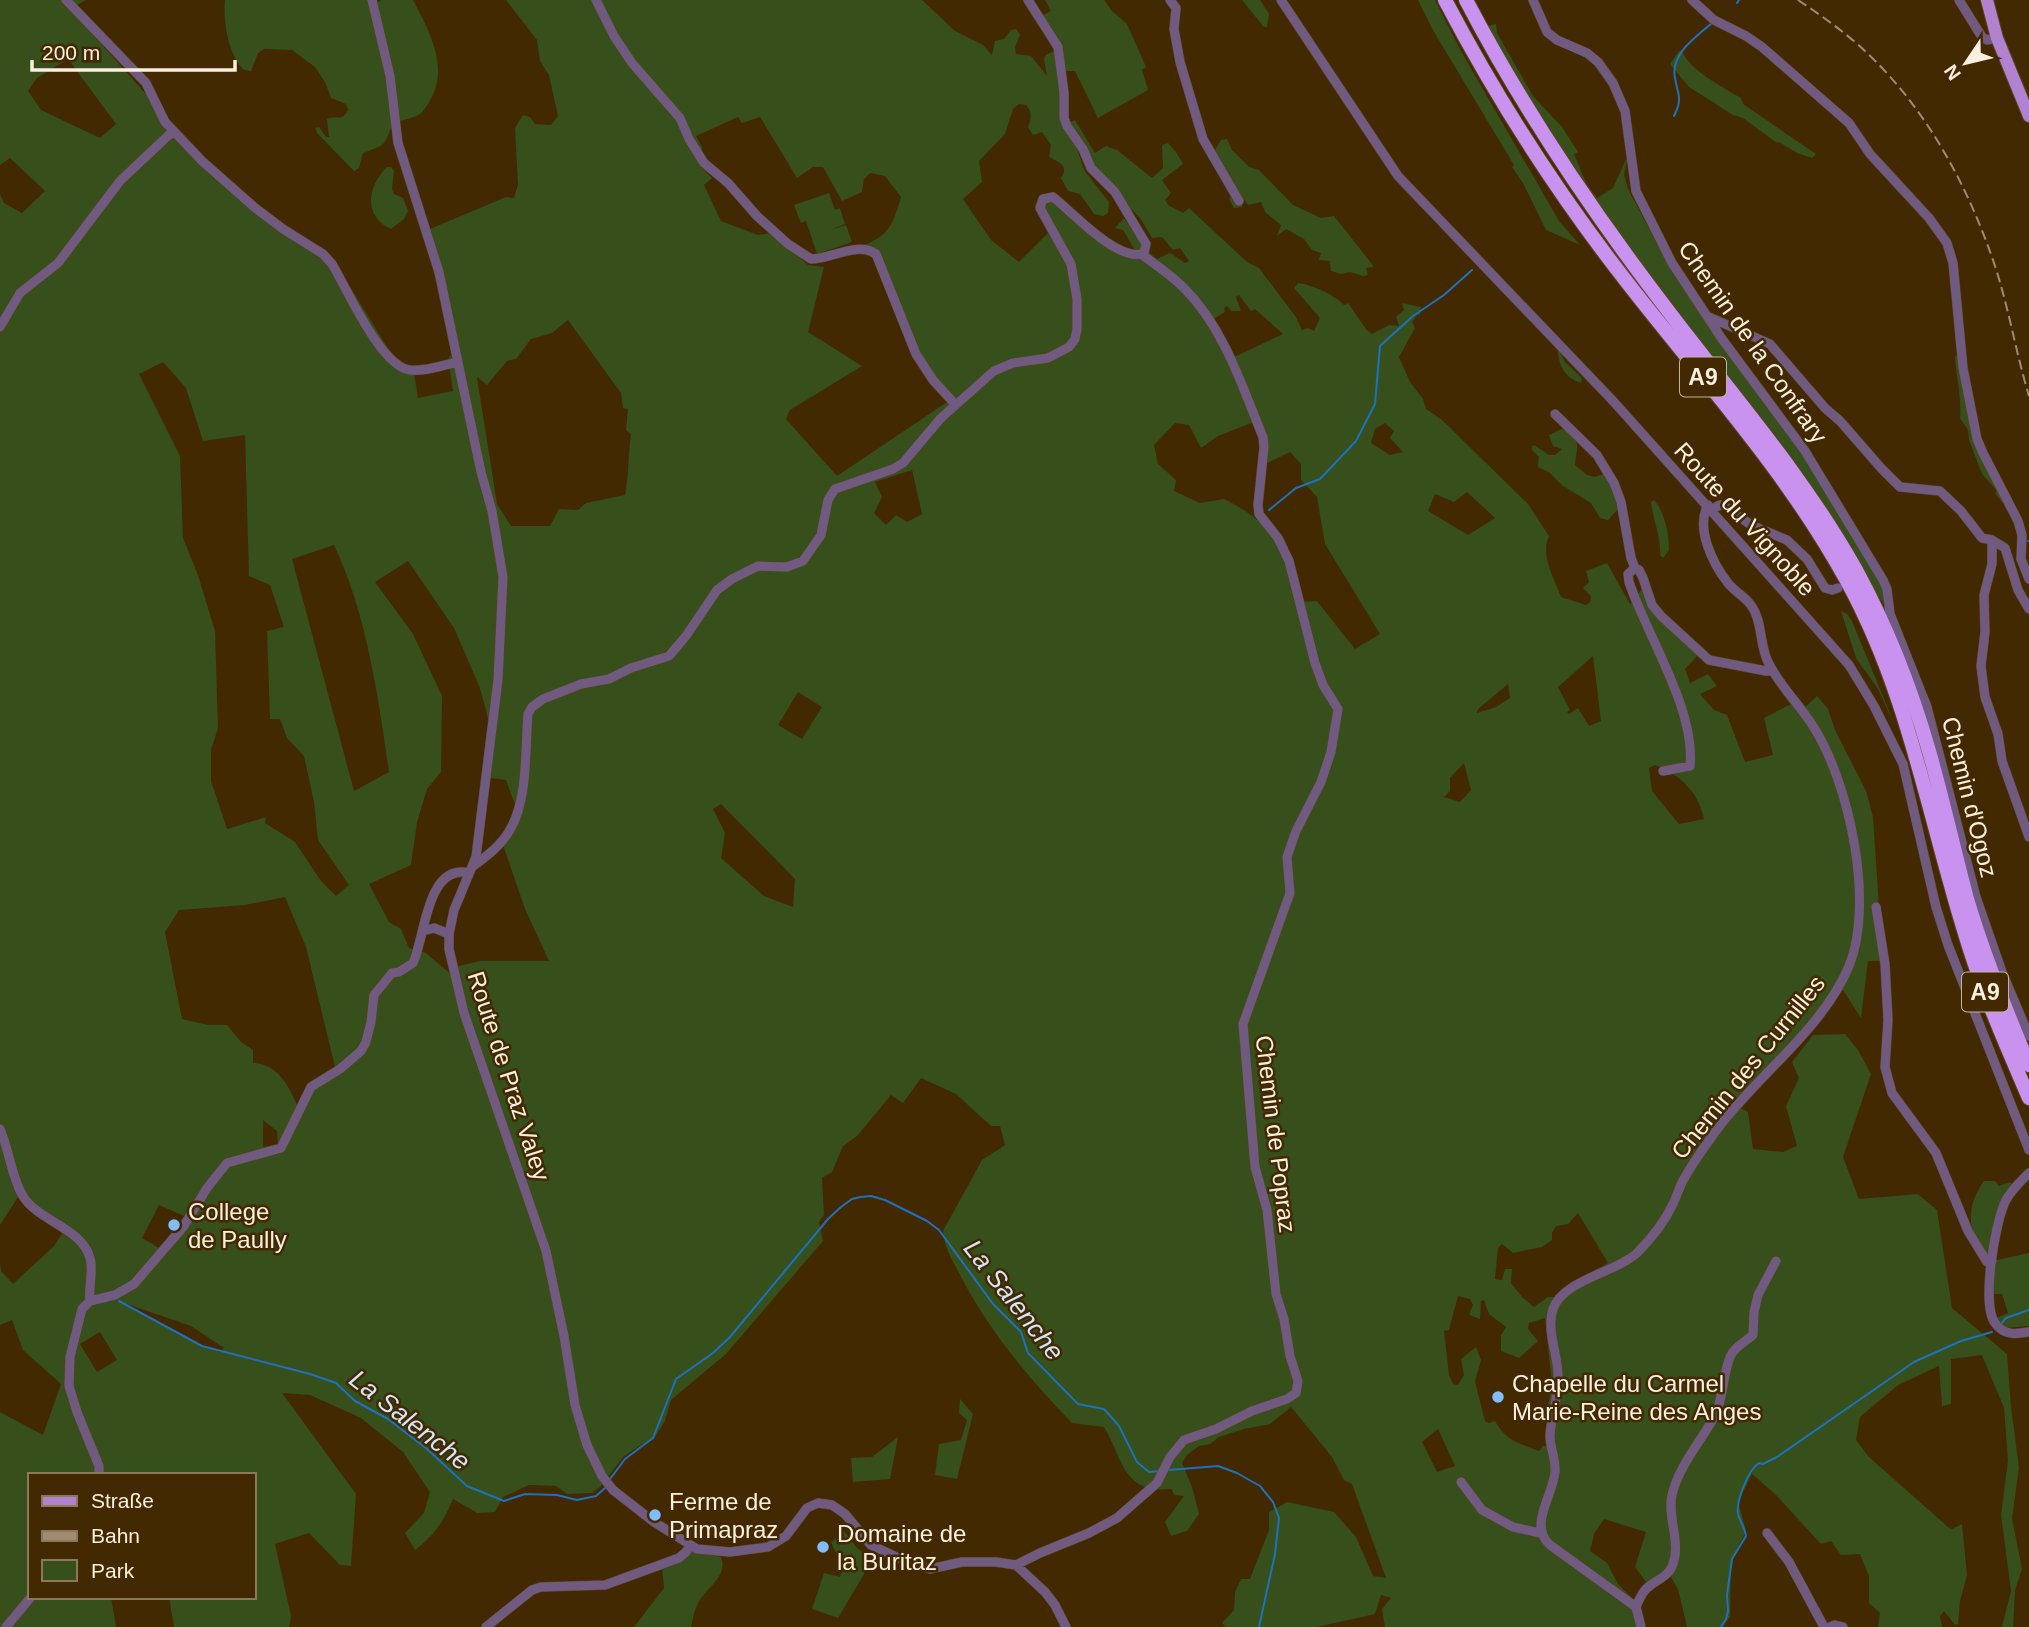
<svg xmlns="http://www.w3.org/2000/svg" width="2029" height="1627" font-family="Helvetica,sans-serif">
	<rect width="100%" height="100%" fill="#422902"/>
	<path fill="#364f1b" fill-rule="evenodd" d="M0,0H86L70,9L179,131L230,182L285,226L326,252L336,264L392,355L403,366L413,368L418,398L453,391L448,359L452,353L451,345L436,272L423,229H430L506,197L514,198L518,185L515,128L523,115L530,117L535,124L551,125L558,116L549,75L540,61L537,40L506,0H922L955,31L983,45L992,55L995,41L1004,39L1011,30L1016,29L1020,35L1015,47L1016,54L1031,56L1047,76L1044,59L1046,55L1054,51L1040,21L1041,16L1051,11L1045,0H1104L1112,11L1127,24L1146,67L1142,70L1148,90L1098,118L1075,71H1061L1060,86L1065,103L1062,118L1064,129L1077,148L1084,170L1109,202L1108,213L1103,216L1094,214L1080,194L1068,191L1061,178C1070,165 1058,162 1049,157L1051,145L1042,132L1033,135L1028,127C1031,119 1033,112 1026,105L1019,104L1013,109L1005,134L979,161L982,182L963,199L991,240L1019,262L1048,233L1035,205L1041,197L1048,193C1066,206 1116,255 1135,250L1123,230L1115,228L1124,218L1145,249L1157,259L1170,253L1185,263L1189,261L1180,248L1173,250L1162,237L1152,238L1140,218L1093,170L1085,151L1068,123L1075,120L1095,153L1106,146L1117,150L1152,178L1163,168L1162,145L1168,143L1176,152L1183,164L1162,180L1171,193L1165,200L1168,205L1183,213L1189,208L1247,262L1259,268L1296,317L1302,330L1308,328L1314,331L1320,318L1294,288L1298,283C1312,285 1334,294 1344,305L1348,303L1366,329L1372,334L1389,325L1399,326L1396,317L1404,310L1402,303L1421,307L1420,315H1417L1412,322L1415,328L1399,357L1410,382L1423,399L1426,409L1441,419L1528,504L1549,536C1540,555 1554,578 1561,597L1586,605L1590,602L1591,596L1583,588L1589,582L1586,571L1607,563L1630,604L1647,583L1654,605L1700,653L1685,669L1690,683L1708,674L1717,686L1700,694L1714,710L1727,715L1745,762L1773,755L1764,718L1797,701L1803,709L1817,696L1828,709L1835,730L1866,791L1873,817L1880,922L1889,961H1868L1861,1018L1841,987L1815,1014L1786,1057L1762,1084L1726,1104L1687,1172L1736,1106L1748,1112L1753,1149L1783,1152L1797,1146L1786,1106L1799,1078L1792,1062L1813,1035L1845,1034L1858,1050L1871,1074L1843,1157L1859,1199L1918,1194L1937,1210L1952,1308L2007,1354L2011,1406L2019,1468L2012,1518L2022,1569L2015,1590L2013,1627H2002L2011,1591L2001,1515L2008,1461L2004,1408L1982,1355L1951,1359V1404L1942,1406L1939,1366L1898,1385L1860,1417L1856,1440L1869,1457L1948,1527L1952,1529L1962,1524L1967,1575L1960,1601L1958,1624L1955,1625L1944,1611L1940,1616L1942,1627H1878L1880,1613L1869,1603V1576L1860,1554L1841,1555L1831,1541L1821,1544L1776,1495L1752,1474L1738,1502L1746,1531L1731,1561L1730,1617L1722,1627H1687L1678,1589L1669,1574L1649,1586L1635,1567L1646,1532L1604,1519L1594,1534L1590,1551L1607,1563L1618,1584L1635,1601L1646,1627H1385L1382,1609L1391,1598L1381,1595L1375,1614L1317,1627H1226L1222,1623L1234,1610L1235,1592L1241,1579H1250L1269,1530V1512L1287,1502L1334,1512L1356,1537L1373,1576L1386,1578L1352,1484L1344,1480L1332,1457L1291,1407L1270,1424L1244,1429L1219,1437L1210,1444L1199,1446L1187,1455L1182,1463L1192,1487L1199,1514L1187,1531L1171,1536L1165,1522L1184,1496L1174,1495L1172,1489C1122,1494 1124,1460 1104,1427L1072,1423C1027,1377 987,1328 958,1271C951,1258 944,1246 943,1231L982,1160L1005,1145L1000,1126H991L956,1094L921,1078L903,1103L891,1095L857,1136L843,1146L832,1172L822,1178L824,1215L819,1222L823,1241L726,1354L671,1400L665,1421L653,1440L652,1438L624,1456L600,1487L592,1493L567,1494L556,1486L529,1485L503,1497L495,1512L477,1513L453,1499C444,1521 435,1535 415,1550L405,1533L424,1513L430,1492L403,1452L361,1418L310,1395L282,1393L356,1494L351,1566L340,1565L309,1533L275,1544L291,1616L289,1627H174L169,1597H254V1475H30V1597H111L116,1627H0V1412L43,1435L61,1384L23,1350L12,1320L0,1325V1263L1,1271L13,1284L54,1246L63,1232L35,1213L22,1191L0,1225V194L4,203L22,213L45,191L10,158L0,165ZM68,59L116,124L100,138L41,110L28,91L37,78ZM738,117L742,123L760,117L797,178L813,167H823L842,201L862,192L864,179L870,173L885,176L901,197C892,226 890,236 859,247L878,254L890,278L905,340L924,375L947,402L837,476L786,419L790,410L862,366L808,332L824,267L808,265L771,233L758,235L721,221L704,185L712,178L701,167L702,147L696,136ZM1239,295L1251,311L1255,309L1283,334L1232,358L1212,320L1225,312L1224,308L1227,306L1231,311H1241L1236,297ZM568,320L621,393L623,408L628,409L626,430L631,434C628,455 629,475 625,495L586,503L578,510L559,509L550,526H511L497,504L477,377L487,385L507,361L516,359L531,339L552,333ZM163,362L186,388L203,441L245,435L249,576L270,585L284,627L267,631L270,719H280L287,738L304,756L314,802L318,840L349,885L336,896L321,881L295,842L265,823L266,817L227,829L211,781V750L218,728L215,631L198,575L183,538L180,456L139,374ZM1254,422L1262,452L1259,467L1290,452L1301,464V480L1317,497L1325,544L1380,634L1355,649L1317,601L1296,602C1281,546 1279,527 1224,499L1200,503L1174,491L1176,480L1158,464L1154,445L1175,423L1189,425L1201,448L1218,436ZM1385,423L1394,431L1390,438L1403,452L1390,455L1371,443L1375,429ZM912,470L922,514L907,522L896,515L886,525L874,513L882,497L875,482ZM1467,492L1495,518L1468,535L1428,511L1435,494L1454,502ZM334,545C367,615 378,696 389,772L354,791L292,559ZM408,561L454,628L480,688L490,726L484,777L506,780L517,810L503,845L525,909L549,961H480L459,966L453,976L426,953L409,948L401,929L389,922L369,884L411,865L417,822L427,789L441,772L442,696L413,634L375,582ZM1593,656L1601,721L1589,726L1578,708L1569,714L1567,712L1570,710L1558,687ZM1508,684L1510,698L1496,707L1477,713L1478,709ZM798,692L822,707L802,739L778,725ZM1464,763L1471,790L1460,802L1444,797L1450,791V778ZM1655,765C1680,775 1698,791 1704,819L1679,824L1652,791L1649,768ZM721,804L795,879L793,907L764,896L721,858L725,833L713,809ZM285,897L306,947L335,1067L309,1082L298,1107C289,1087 279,1064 253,1063V1050L241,1042L227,1025H208L182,1019L165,932L179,910L245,905ZM263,1120L277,1131L278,1144L263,1147ZM159,1205L184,1216L159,1248L142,1238ZM1578,1213L1608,1263L1575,1281L1556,1297H1548L1534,1307L1523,1298L1511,1283L1512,1269H1505L1502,1280L1495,1279L1498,1248L1502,1244L1513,1253L1542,1247L1552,1240V1233L1556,1226L1568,1224ZM1458,1296L1470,1299L1473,1305L1469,1315L1480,1319L1481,1301L1484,1300L1489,1314L1506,1327L1501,1335V1351L1519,1358L1538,1341L1528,1329L1529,1323L1545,1318L1552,1384L1547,1411L1548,1446H1543L1539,1451C1519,1443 1506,1441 1495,1421L1489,1423L1485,1421L1475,1381L1481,1360L1476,1347L1461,1359L1464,1375L1458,1385L1453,1384L1449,1375L1444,1331L1449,1330ZM124,1303L191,1326L224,1348L220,1352L202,1346ZM100,1332L117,1360L97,1372L80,1344ZM1438,1429L1455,1466L1437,1472L1422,1442Z
		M225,0H372L377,3L381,0H413C432,36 453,74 423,111C417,119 401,119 393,124C383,146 388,144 363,153L359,168L354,171L317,133L315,128L319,127L326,137H329L327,119C337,115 342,122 348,110L346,104L331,98L325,82L315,67L292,50L264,49L258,53L251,71L244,70C228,55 223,21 225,0Z
		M1242,0H1260L1269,14L1267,27H1264Z
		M1418,0H1435L1461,51L1559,221L1580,245L1546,230L1523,183L1512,167L1514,165L1434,32Z
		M1496,24L1497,33L1533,96L1562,127L1578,152L1574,154L1587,185L1597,198L1613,188L1628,155L1624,175L1628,189L1672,272L1711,329L1791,435L1882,582L1887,608L1876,594L1773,435L1656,284L1596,202L1552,135L1487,26Z
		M1679,51H1682C1689,70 1724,88 1741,98L1743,104L1816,154L1812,158L1797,153L1779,142L1777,143L1743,118L1733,115L1689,87L1670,64Z
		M1227,139L1232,150L1249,167L1259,170L1293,205L1321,218L1334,216L1372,264L1373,267L1366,268L1368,275L1363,276L1350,272L1341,274L1331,271L1330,261L1319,260L1321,253L1312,250L1304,239L1286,229L1277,236L1281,225L1265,212L1261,202L1248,205L1242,197V207L1234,208L1229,199L1235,189L1214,152L1221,140Z
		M387,167H391L394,171L392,189L394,194L403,198L408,211L404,219L391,229C363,216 367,187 387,167Z
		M829,193L835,210L840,208L845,224L830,230L846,225L852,242L817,254L806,221L801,223L794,205Z
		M1558,348L1565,362L1582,378L1581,383C1564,377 1558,365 1558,348Z
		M1955,356L1960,357L1974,428L2005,499L2002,502L1995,493L1997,491L1982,474L1969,440L1968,430L1960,418C1962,397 1956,377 1955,356Z
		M1564,428C1582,445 1577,443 1575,465L1587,475L1595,477L1603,474L1608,475L1618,509L1608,520L1600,518L1591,503L1563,486L1550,473L1538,467L1539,457L1532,450V446L1534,445L1549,455H1555L1562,449L1553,446L1549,435Z
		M1654,500C1665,512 1669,535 1669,550L1663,558L1660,555C1661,538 1653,519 1651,502Z
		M1841,611L1847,614L1852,621L1896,728L1878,689L1856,658Z
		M1984,1181H1995L1999,1186L2010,1182L2015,1188L2005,1201L1993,1261L2029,1253V1326L2005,1328L1996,1318L2008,1313L2002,1294H1991L1992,1261C1968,1236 1963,1211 1984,1181Z
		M960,1399L973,1414L957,1479L935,1475L939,1444L961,1440L967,1420L959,1413Z
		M898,1437L890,1479L853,1482L851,1458L872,1457Z
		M844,1531L857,1548L873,1559L838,1618L812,1609L824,1573L840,1577L842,1571L837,1569L839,1560L831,1542Z
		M695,1551L721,1557C728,1575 709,1586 700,1600C695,1607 693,1618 691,1627H634L664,1588L662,1568L690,1552Z"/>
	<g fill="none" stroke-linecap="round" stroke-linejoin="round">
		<path stroke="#1e71be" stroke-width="2" d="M1737,3L1739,0
			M1674,116C1683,98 1678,96 1675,78C1670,54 1696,37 1712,23
			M1269,510L1296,488L1320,479L1356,441L1375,404L1380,346L1413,316L1444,295L1472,270
			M2028,541H2029
			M119,1301L202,1346L310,1374L336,1383L355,1401L388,1419L427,1449L467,1486L504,1501L525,1494L557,1495L577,1500L596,1496L605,1488
			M2000,1325L2006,1318L2029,1310
			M1169,1470L1218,1466L1237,1473L1260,1486L1273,1502L1279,1518L1275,1554L1259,1627
			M610,1479L625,1459L653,1438L676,1379L713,1353L730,1337L828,1219L841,1207L852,1199L861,1197L871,1196L885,1200L927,1221L939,1230L993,1304L1021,1332L1028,1353L1078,1404L1104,1409L1119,1426L1137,1462L1149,1472L1160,1471
			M1721,1627L1726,1619L1728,1611L1727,1595L1732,1559L1746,1536C1745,1528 1740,1522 1738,1514C1736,1501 1748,1470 1759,1463L1763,1464L1777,1457L1914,1362L1961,1341L1992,1332"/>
		<defs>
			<path id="minor" d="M66,0L146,83L165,122L202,161L254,207L283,229L323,254L332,264C347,289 381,367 410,370C425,372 443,365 458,362
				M372,0L390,76L398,143L439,272L481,472L492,511L503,577L498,680L476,857L454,910L449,934V949L464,1013L546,1251L564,1336L575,1405L587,1445L602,1476L613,1490L654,1522L697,1549L730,1552L768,1547L786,1536L807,1508L818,1503L832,1505L845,1514L871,1545L909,1563L930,1569L962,1562H996L1016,1565L1045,1592L1055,1605L1066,1627
				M596,0L614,36L632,63L680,118L689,139L704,163L728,183L757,216L788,244L811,259C832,259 857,241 876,254L916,354L933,380L955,404
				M1170,0L1176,8L1174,29L1180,62L1203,139L1239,201
				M1281,0L1398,176L1614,402L1849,665L1874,706L1903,764L1936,907L1948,945L2029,1150
				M1533,0L1547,32L1557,40L1587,53L1598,62L1613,83L1625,111L1636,191L1672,263L1722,339L1805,451L1883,580L1887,589L1890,614L1927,707L1976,897L2002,972L2029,1036
				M1692,0L1714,20L1746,36L1762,47L1849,123L1870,154L1929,218L1947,243L1953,263L1963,368L1977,439L1983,453L2018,521L2022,535L2021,559L2029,579
				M1959,0L1982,37L1987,40L1997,38
				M1707,316L1770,344L1825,408L1840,421L1881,468L1900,487L1940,491L1961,511L1982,538L1992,540L2005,548L2018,590L2029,609
				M0,327L20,293L58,263L120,181L173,131
				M1555,414L1597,455L1614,483L1621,502L1631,558L1635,568L1639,570L1643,578L1652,605L1661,616L1709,660L1766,671H1773
				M1712,509L1720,505L1725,506L1751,525L1787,540L1807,559L1825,588L1832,590L1838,588
				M1992,540V564L1984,595L1985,632L1981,666L1985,697L1998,734L2002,761L2029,837
				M1635,568L1628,574L1629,582C1647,636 1696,710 1690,766L1663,771
				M472,867C487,856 502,845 511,828C528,798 525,748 528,714L532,707L543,699L581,684L609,679L631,668L669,656L686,636L717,590L732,579L758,566L787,567L803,561L821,535L828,500L835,489L893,469L903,463L941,418L994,371L1013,363L1048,358L1069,347L1075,339L1077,329V299L1071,264L1040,208L1043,199L1053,197C1071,211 1119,264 1144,253L1146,244L1115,192L1091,168L1083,149L1067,126L1064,118V93L1058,47L1028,0
				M1876,907L1885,964L1888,1020L1885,1067L1892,1093L1936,1153L1968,1231L1987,1262L1992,1261
				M423,931L434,928L449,934
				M0,1129C9,1149 12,1179 23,1196C38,1221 82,1228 90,1258C94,1271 88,1287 90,1301
				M2029,1173C2020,1182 2010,1191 2005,1202C1995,1223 1981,1305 1995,1323C2004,1336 2016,1334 2029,1332
				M99,1475V1466L77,1412L69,1386L70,1357L82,1309L90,1301L115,1295L134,1284L184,1226L207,1188L227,1163L281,1148L311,1087L340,1069L361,1051L366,1042L371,1022L374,995L392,973L399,972L413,963C425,939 426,863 469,873
				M1461,1482L1482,1510L1513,1527L1540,1533
				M1767,1533L1789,1562L1824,1627
				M1016,1565L1040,1553L1089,1533L1117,1518L1157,1483L1170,1457L1184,1440L1216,1429L1252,1411L1287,1399L1296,1393L1298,1381L1290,1356L1284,1319L1276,1294L1267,1210L1255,1167L1243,1024L1290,893L1287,857L1296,831L1321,782L1331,752L1338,709L1323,685L1315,663L1289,561L1278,538L1259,514L1258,505L1264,447L1263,437C1242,386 1224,328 1184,288C1171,275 1156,265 1141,254
				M1636,1607C1639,1600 1641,1594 1646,1589C1655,1580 1669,1577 1673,1564C1681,1542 1667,1517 1672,1495C1679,1466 1699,1444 1713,1419C1724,1400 1722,1377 1730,1357C1734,1347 1745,1342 1753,1335L1754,1312L1758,1295L1776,1261
				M6,1627L31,1597
				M486,1627L532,1590L541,1587L605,1585L679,1558L686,1552L690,1546
				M1641,1627L1636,1607L1550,1545C1528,1525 1553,1496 1555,1472C1556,1459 1550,1448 1550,1436C1551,1415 1559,1396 1558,1375C1558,1355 1546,1329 1553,1309C1563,1280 1615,1273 1637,1253C1652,1238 1664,1223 1673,1204C1677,1195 1680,1185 1685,1177C1694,1161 1705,1146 1716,1131C1755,1077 1823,1029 1849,966C1875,903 1849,782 1813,726C1799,704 1779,685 1768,662C1759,644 1763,620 1750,604C1744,596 1734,591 1728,583C1713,564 1695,528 1708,505
				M1830,1627L1835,1625L1843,1627"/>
			<path id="major" d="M1987,0L1997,38L2029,116"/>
			<path id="highway" d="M1445,0C1498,101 1560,197 1630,286C1705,382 1788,473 1847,581C1907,690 1927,809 1963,927C1980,986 2005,1042 2029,1098
				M1466,0C1523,109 1591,210 1666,308C1731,394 1803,475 1856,570C1887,627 1911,688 1929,751C1943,800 1954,850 1967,899C1984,956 2006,1011 2029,1065"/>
		</defs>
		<use href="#minor" stroke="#5c4521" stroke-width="10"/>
		<use href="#major" stroke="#5c4521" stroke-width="14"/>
		<use href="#highway" stroke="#5c4521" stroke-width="16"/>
		<use href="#minor" stroke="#705a7f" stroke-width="9"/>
		<use href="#major" stroke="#b182cf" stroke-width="12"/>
		<use href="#highway" stroke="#ca92ef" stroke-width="14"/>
		<path stroke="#9f8b70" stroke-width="2" stroke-dasharray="10 5" stroke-linecap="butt" d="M1798,0C1822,16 1846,33 1866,52C1927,109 1969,188 1995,266C2009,309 2016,353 2029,396"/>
	</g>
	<g fill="#83bcfa" stroke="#422902" stroke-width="2.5">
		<circle cx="174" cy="1225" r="7"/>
		<circle cx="1498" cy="1397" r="7"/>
		<circle cx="655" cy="1515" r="7"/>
		<circle cx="823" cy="1547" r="7"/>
	</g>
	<g text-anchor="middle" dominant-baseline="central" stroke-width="5" stroke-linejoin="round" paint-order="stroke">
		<g fill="#422902" stroke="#c5b49d" stroke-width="2">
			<rect x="1680" y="357.5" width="46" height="39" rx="5"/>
			<rect x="1962" y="972.5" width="46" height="39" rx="5"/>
		</g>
		<g font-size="23" font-weight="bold" fill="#fdefdf">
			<text x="1703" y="377">A9</text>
			<text x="1985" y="992">A9</text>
		</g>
		<g font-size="24" fill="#fdefdf" stroke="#422902">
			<text transform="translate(1753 342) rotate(55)">Chemin de la Confrary</text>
			<text transform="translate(1745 519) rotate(48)">Route du Vignoble</text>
			<text transform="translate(1970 797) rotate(76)">Chemin d'Ogoz</text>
			<text transform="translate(1748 1067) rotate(-51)">Chemin des Curnilles</text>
			<text transform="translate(509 1076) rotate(72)">Route de Praz Valey</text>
			<text transform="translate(1276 1134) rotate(83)">Chemin de Popraz</text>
		</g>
		<g font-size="24" fill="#fdefdf" stroke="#422902" text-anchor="start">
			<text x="188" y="1211">College<tspan x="188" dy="28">de Paully</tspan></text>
			<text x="1512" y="1383">Chapelle du Carmel<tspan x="1512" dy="28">Marie-Reine des Anges</tspan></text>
			<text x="669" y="1501">Ferme de<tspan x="669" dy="28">Primapraz</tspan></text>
			<text x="837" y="1533">Domaine de<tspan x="837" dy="28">la Buritaz</tspan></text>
		</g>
		<g font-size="26" font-style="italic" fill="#d4e6fb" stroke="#422902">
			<text transform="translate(1014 1300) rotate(52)">La Salenche</text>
			<text transform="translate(410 1420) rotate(38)">La Salenche</text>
		</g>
	</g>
	<rect x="28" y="1473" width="228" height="126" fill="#422902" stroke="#8d785a" stroke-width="2"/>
	<rect x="42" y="1496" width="35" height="10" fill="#b182cf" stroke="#8d785a" stroke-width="2"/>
	<text x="91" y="1508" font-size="21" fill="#fdefdf">Straße</text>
	<rect x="42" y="1531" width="35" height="10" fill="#9f8b70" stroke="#8d785a" stroke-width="2"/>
	<text x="91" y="1543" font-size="21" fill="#fdefdf">Bahn</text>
	<rect x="42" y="1560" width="35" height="21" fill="#364f1b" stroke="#8d785a" stroke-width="2"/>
	<text x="91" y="1578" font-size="21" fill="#fdefdf">Park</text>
	<g transform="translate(1966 63) rotate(235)" stroke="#422902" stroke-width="5" paint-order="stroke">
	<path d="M0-5L12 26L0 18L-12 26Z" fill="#fdefdf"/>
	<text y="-10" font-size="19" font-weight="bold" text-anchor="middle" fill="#fdefdf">N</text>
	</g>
	<path d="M32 60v10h203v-10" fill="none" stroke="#fdefdf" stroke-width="3.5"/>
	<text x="42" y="60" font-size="21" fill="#fdefdf" stroke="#422902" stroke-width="5" paint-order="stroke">200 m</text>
</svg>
